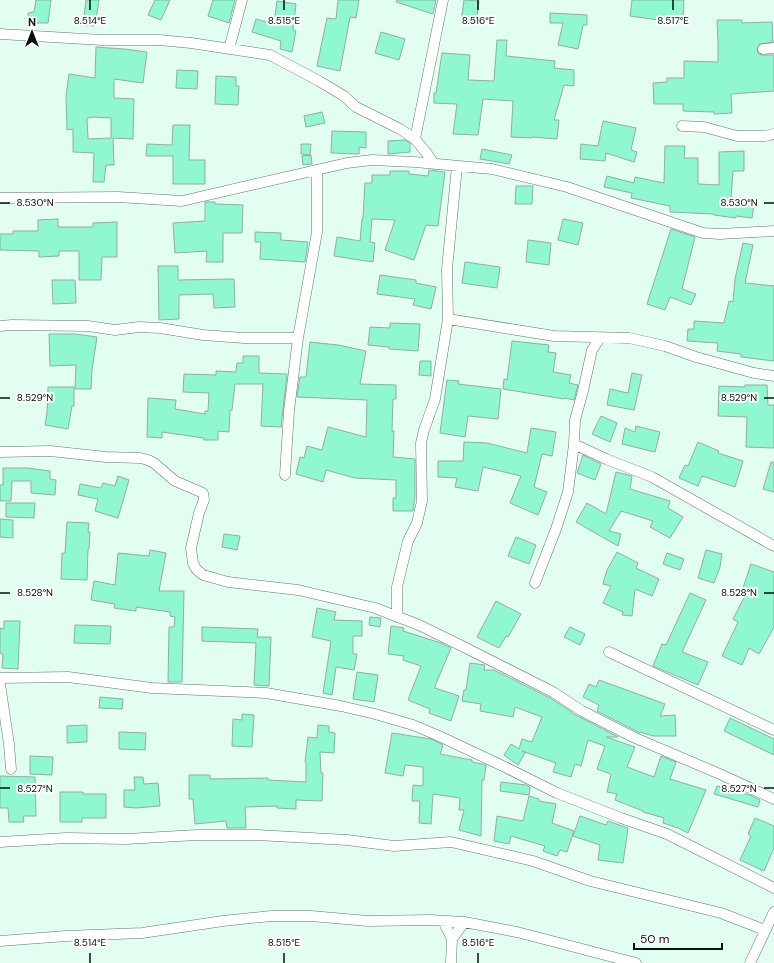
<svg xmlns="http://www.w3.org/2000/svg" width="774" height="963" font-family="'DM Sans',sans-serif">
	<rect width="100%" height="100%" fill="#e1fef1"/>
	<path fill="#8ff8d0" stroke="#93ada2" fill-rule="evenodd" d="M36,0H51L48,23H29L28,13L34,12Z
		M86,0H99L95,26L83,25Z
		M155,0H170L161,20L148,15Z
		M213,0H235L229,23L208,16Z
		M338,0H359L356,18L350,17L340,71L317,66L327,18L336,19Z
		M397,0H436L433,14L396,2Z
		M464,0L479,1L476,24L461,22Z
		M632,0H684L683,20H658L630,16Z
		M277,1L296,4L293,30L296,31L292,52L280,49L281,41L252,32L256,19L274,24Z
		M550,13L587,15V25H583L578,49L558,45L563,23H550Z
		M717,20H742V23L772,22L773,42L760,44L757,49L758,53L761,55H774V91L731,94L732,113L714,114V112L683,111V104H654L653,83L667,82V78H684V61L718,62V42Z
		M381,32L405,39L399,60L375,53Z
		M497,40H507L506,56L555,61L554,68L574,70V86L564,85L554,120H559L557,139L532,137V138L511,137L513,101L483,99L478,135L453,134L457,104L434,103V93H436L442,53L470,55L468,80L494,81Z
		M96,47L124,49L147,52L143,83L114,79V98L134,99L133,139L113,138L114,165H106L104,182H93L94,153L73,152V129L67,130L66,96L69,74L95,78ZM94,117L111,118V138L88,139L87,118Z
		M177,70L198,71L197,89L176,88Z
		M216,76L236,77V86H239L238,105L215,104Z
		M322,112L325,123L306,127L304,116Z
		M603,121L636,128L631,150L637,152L634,162L606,153L605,161L580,159L581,144L598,146Z
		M173,125H190L189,160H205V184H173V156H146L147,144L172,145Z
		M332,131L366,132V148L359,147V154L331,153Z
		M405,140L410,143V152L388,154V141Z
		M301,144H311L310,155L301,154Z
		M665,146H685L684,158H698V184L719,185V152L744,151V171H733L731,197L755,200L752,218L736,216V218L714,215V214L670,212V206L631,198L632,193L604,187L607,176L634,183L635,177L664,183Z
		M482,149L512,155L509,164L480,159Z
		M311,155L312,164L303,165L302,156Z
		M429,170L445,172L438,226L426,225L414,260L385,250L395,220L372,219L370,242L375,243L373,262L334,256L337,237L360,241L362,219H363L365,183H372V175H390V171H409V174L428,176Z
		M516,186H533L532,204H515Z
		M205,202H215V204L243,205L242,233H223V262H206L207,251L175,253L173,223L205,221Z
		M58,219V227H93V223L117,222V257H102L101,280H79V251H59V256L39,257V251L0,250V234H13V231H38V220Z
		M563,219L583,223L578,245L558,240Z
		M671,229L695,237L682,289L696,294L691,305L670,297L665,310L647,304Z
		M255,232L281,233V240L308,242L305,262L260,259L261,242H255Z
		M528,240L551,243L549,265L526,262Z
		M743,243L753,245L745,283L774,286V361L741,357V354L717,351L718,343L687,341L688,329H694V321L724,323L729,301L733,302L735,279Z
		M465,262L500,267L497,288L462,283Z
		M158,266H178V280L234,279L235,307L214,308L213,294L179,295V319L159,320Z
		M380,275L416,280V283L436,287L431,309L413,305L415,299L377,294Z
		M52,280H75L76,303L53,304Z
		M390,323L420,324L418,351L389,349V347L368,345L370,327L390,328Z
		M49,334H75L97,337L92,370L91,389H75L76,365L50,366Z
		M512,341L549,345L548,352L556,353L553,372L571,375L569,383L578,385L574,400L565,398L564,399L503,389L504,379L507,380Z
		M310,342L338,345L366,351L360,384L396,385V399H393L392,431H394L393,457L415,459V495L413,511H393V498H396V480L355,478L326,470L323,482L296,474L300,457L304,458L307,446L322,450L328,427L366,437L367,400L297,397L300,377H306Z
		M243,356H259V373L287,374L281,427L261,426L263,384H235L232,410H230L229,432L218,431V440H204V438L162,432V438L147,437L148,398L176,400L175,409L205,414V411H208L209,393L183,392L184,374L216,375V371L236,372L237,363H243Z
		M420,361H431V376L419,375Z
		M632,373L642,375L634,410L607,405L610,389L628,393Z
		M447,380L459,381L458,384L501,389L498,419L468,416L465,437L440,433Z
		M745,385H767L768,405H774V448L746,447L747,417L718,416L719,386L745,387Z
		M48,387H74V406H72L68,429L45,425L47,413Z
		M601,416L617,423L610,442L592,434Z
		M636,426L660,432L655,452L622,444L625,428L635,432Z
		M531,428L556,432L552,456L542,454L534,487L547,492L538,515L510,503L521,476L483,467L478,491L455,487L457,478L438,477V461H463L464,442L487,443L527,453Z
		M698,442L719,451L718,453L743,461L735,487L702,476L698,486L679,478L685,465L688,466Z
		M583,455L601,464L595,480L577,473Z
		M771,462H774V492L763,489Z
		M3,468H27L50,471V479L56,480L55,495L31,493V481H12L11,501H0V485H3Z
		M616,472L632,476L630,489L670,501L668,508L683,517L670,538L650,527L653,521L621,511L609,531L621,534L618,546L576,522L587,503L606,514Z
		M118,476L129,480L118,518L95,511L98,499L78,495L80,484L101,488L103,483L115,486Z
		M6,503H35L34,518L6,517Z
		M0,519L13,520V538L0,537Z
		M67,522L89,523L88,532H90L89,549H88L87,580L61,579L62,553H65Z
		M224,534L240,536L237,550L222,547Z
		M516,537L536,545L529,564L508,556Z
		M150,550L166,553L159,591H184L182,682H168L169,627H174L175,617L170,616V612L136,607V611L114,608L115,604L91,600L94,581L115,585L118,553L149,556Z
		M706,550L722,554L720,567L714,583L698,578Z
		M617,552L638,563L636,568L659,579L652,596L635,589L632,616L622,615L623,612L603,603L611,586L603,584L607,570Z
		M667,553L684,559L680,570L663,564Z
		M751,564L774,572V627L759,654L749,648L742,665L722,656L738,622L733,619L748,590L743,588Z
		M690,593L706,600L682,652L708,662L698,685L653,666L662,644L666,645Z
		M496,601L521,614L508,637L506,636L499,648L477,637Z
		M317,608L336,612L334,620L362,621V636H353V654H357L354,670L336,667L332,695L323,693L331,641L312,637Z
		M370,617L381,618L380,627L369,625Z
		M4,621H20L18,669L2,668L3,654L0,653V628L4,629Z
		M75,625L111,626L110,644L74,643Z
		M391,626L404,628L403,631L441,643L451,648L435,686V688L459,696L451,721L429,713L430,709L408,700L421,666L403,660L404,656L388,654Z
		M202,627L258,629L257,637H271L269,686L254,685L256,643L202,641Z
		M570,627L585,634L580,645L564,637Z
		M470,663L485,665L484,670H494L550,698L572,712V713L618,737H606L635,747L627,767L654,777L661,756L676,762L670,779L706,790L688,833L678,828L663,823L664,818L643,812V811L615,800L617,794L607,792L611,774L597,769L605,746L588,740L581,766L575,764L571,777L553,772L556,763L522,751L525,753L518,765L504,755L511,744L519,749L522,739L532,742L542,717L515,707L513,717L480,711L481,704L462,701L464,690H466Z
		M357,672L378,675L374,702L353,699Z
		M599,680L665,704L660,716L675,715L676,736H653L640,732V733L597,711L599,705L583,697L589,684L596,687Z
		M100,697L123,699L122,709L99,708Z
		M242,714L254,715L252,747L232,746L233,719L242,720Z
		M730,718L774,739V755L724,731Z
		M87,725V742L67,743V726Z
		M318,725L329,726V732L335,733L334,753L320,752L321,773H323L322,801L296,800V809L277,808V806L245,807L246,828H227L226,821L195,824L193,799H189V775H210V779L268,778V780L306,782V762H305L308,737L317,738Z
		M119,732L146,733L145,750L119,749Z
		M392,733L431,739L443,745L440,754L472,760V762L482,764L486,765L484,780H482L481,836L459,830L464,810H459L460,798L433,794L431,824L419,823L420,801H412L413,785L423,786V767L405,765L403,776L385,773Z
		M30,756L53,757L52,775L30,774Z
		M0,776L35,777L36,816H23L24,822H9L8,808H0Z
		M134,777H143L144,784L158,783L160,806L136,808L124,807V790H135Z
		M501,782L526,785L530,787L529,795L500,791Z
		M717,786L750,795L760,800L758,807L714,794Z
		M60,792H83V794H106V818H82V822H60Z
		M529,796L539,799V801L556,804L552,823L574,831L567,852L560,850L557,856L543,851L545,846L511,836L509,844L494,841L497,816L523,821Z
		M580,816L606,825L608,821L628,828L623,863L598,860L600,845L573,836Z
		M755,818L774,826V848L764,871L740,860L751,836L748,834Z"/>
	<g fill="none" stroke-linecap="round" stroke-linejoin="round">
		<defs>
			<path id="street" d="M0,34L102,40H159L191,43L270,55L319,81L344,96L356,107L400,129L415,139L428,155L434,164
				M229,49L242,0
				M763,49L774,48
				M682,126L704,127L737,136H765L774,134
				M415,139L443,0
				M457,166L447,269L448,319L554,336L629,338L665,346L696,357L754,373L774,376
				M0,198L118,197L182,201L347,163L372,160L415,162L492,169L567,187L703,233L720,234L774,231
				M0,326L12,325L88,326L115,330L139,327L160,328L203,335L244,338H298
				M574,444L606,459L652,477L774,546
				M0,452L50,451L106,457L140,458L148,460L154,463L175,481L203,493L204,500L199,513L191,548L193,563L196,569L203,575L228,582L298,590L375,608L419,625L460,645L553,692L582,711L633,737L722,775L774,799
				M285,475L289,411L298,338L317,232V170
				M535,583L556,529L568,492L574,444L575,420L583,391L592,350L600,338
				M397,617V587L408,541L417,523L422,501L421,443L424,430L435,399L448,319
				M609,652L774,730
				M0,678L68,677L152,688L266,693L341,706L375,714L413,725L439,736L505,767L557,793L621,818L667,834L774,888
				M0,684L9,744L11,769
				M0,842L66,838L126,839L197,835H257L347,840L394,846L451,842L533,861L590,881L721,913L765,930
				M443,921L452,939L451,963
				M452,939L464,922
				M0,941L66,936L142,933L223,921L271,916H311L368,921L430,920L464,922L517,932L636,963
				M750,963L774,912"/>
		</defs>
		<use href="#street" stroke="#5f786d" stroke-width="11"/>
		<use href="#street" stroke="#fff" stroke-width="10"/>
	</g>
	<path fill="none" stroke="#07100c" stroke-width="1.5" d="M90,0V10M284,0V10M478,0V10M673,0V10M0,203H10M764,203H774M0,398H10M764,398H774M0,593H10M764,593H774M0,788H10M764,788H774M90,953V963M284,953V963M478,953V963"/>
	<g font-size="10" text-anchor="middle" fill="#07100c" stroke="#fff" stroke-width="4" stroke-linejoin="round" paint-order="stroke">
		<text x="90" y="24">8.514°E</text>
		<text x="284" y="24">8.515°E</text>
		<text x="478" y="24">8.516°E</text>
		<text x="673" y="24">8.517°E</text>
		<text x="35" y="206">8.530°N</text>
		<text x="739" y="206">8.530°N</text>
		<text x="35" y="401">8.529°N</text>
		<text x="739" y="401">8.529°N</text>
		<text x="35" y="596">8.528°N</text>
		<text x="739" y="596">8.528°N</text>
		<text x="35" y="792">8.527°N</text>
		<text x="739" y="792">8.527°N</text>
		<text x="90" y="946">8.514°E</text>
		<text x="284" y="946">8.515°E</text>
		<text x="478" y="946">8.516°E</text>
	</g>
	<g transform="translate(32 32)" stroke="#ffffff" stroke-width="3" paint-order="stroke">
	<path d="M0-3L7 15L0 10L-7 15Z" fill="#07100c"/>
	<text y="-6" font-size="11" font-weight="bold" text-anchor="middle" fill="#07100c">N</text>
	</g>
	<path d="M634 943v6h88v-6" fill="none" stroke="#07100c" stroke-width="2"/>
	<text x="640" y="943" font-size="12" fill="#07100c" stroke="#ffffff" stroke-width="3" paint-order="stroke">50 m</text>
</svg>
